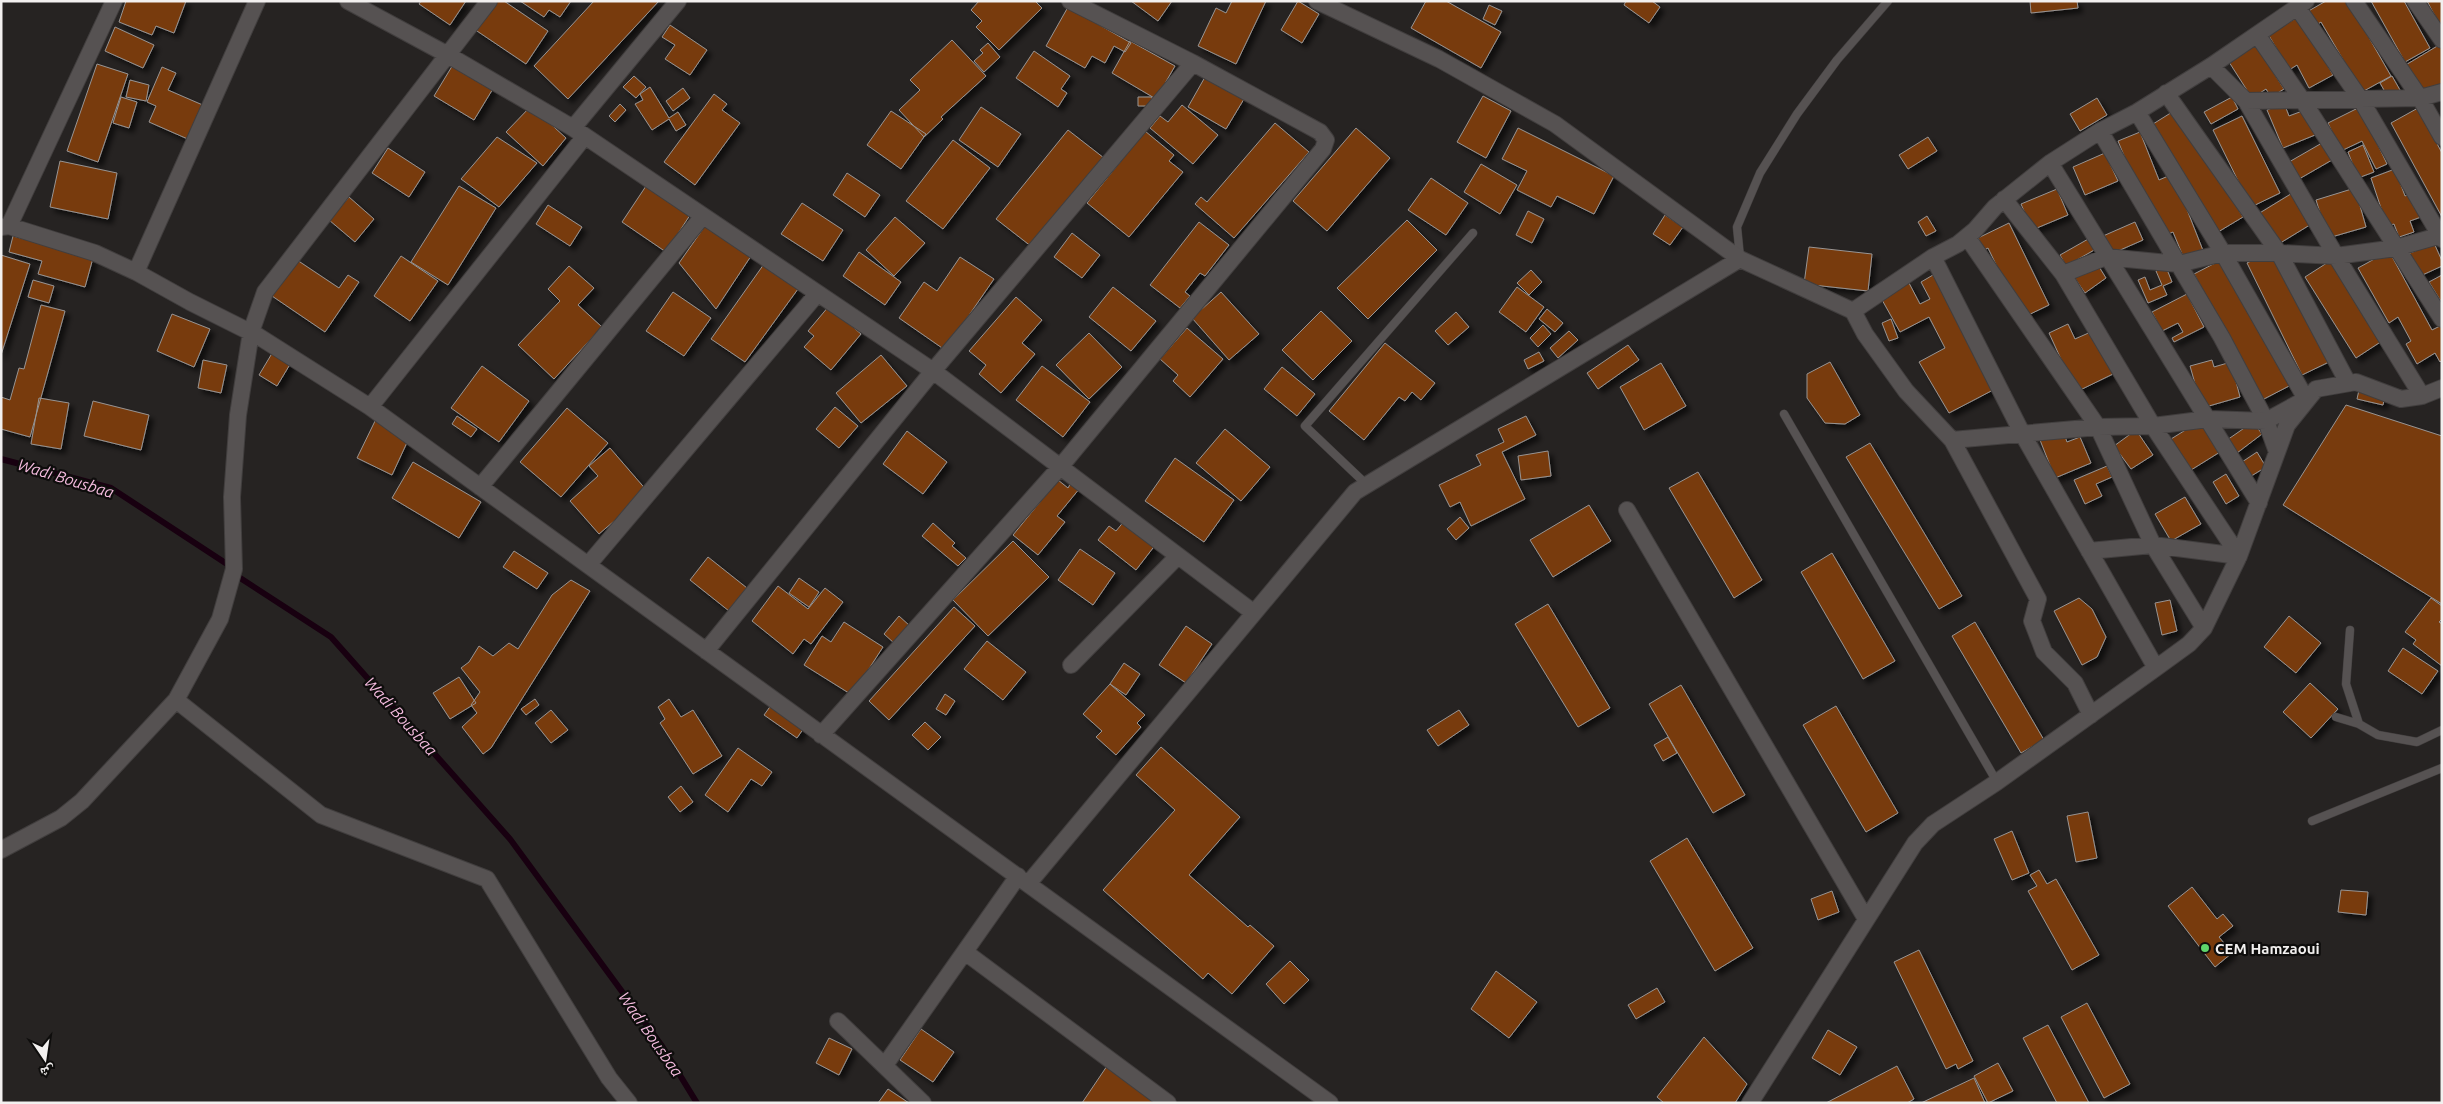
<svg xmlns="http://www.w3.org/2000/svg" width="2443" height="1104" font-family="Ubuntu,'Noto Naskh Arabic',sans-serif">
	<defs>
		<filter id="shadow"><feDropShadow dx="4.5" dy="4.5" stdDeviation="2.5" flood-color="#0009"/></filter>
	</defs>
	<rect width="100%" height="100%" fill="#262322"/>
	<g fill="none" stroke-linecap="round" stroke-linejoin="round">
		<path stroke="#180010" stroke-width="6" d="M1,459L111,488L230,566
			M234,574L331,637L510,839L662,1046L697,1103"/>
	</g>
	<path fill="#783b0a" stroke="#989493" filter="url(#shadow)" d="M126,1H186L174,33L156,26L152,35L119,22Z
		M421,1H466L450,25L419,4Z
		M493,1H504L548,31L526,64L474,29Z
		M520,1H571L560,17L549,10L544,17Z
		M594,1H659L568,99L534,66Z
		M979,1H1035L1042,8L999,50L976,27L982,21L971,10Z
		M1131,1H1172L1158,21Z
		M1232,1H1266L1236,64L1198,46L1216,8L1226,13Z
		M1298,1L1319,14L1302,43L1281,30Z
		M1426,1H1446L1501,32L1481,68L1411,28Z
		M1626,1H1652L1660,7L1649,23L1624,5Z
		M2030,1H2077L2078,8L2031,13Z
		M2326,1H2348L2391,76L2362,92L2321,22L2313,27L2305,13Z
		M2371,1H2404L2430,48L2405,62Z
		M2427,1H2442V29Z
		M1489,5L1502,11L1495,25L1483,19Z
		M1068,7L1131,43L1125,52L1114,46L1105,63L1092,56L1085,68L1046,46Z
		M2300,16L2333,75L2309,88L2297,65L2289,70L2268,34Z
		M670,25L707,50L690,75L665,59L675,45L662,37Z
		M115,27L154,45L143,68L105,51Z
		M952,40L986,76L941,117L943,119L924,137L899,110L920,90L910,80Z
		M1130,41L1175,66L1156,99L1112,73Z
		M988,43L1000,57L984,72L974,61L983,53L980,50Z
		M2256,45L2284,89L2271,97L2266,89L2252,98L2229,62Z
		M2439,45L2442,49V84L2422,96L2404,66Z
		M1034,51L1070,76L1061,89L1067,93L1058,107L1016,78Z
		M454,63L494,87L474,120L434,96Z
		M97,64L128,74L98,162L67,151Z
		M162,67L176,73L168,90L205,106L190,140L149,122L156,106L147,102Z
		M634,76L646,87L636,98L623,87Z
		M2392,76L2400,90L2388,97L2380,83Z
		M1205,77L1244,99L1226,129L1188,107Z
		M130,80L149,85L146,101L126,97Z
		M650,87L669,118L678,112L686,125L676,131L669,119L652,130L635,104L643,100L640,94Z
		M683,88L690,98L673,111L666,101Z
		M714,94L727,104L722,110L740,123L695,185L664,162Z
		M1483,96L1511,111L1486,158L1457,142Z
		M121,97L137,102L129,128L113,123Z
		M1138,97H1152V106H1138Z
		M2232,97L2238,109L2211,124L2204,112Z
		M2097,98L2107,115L2080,131L2070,114Z
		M2284,103L2289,116L2305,110L2315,135L2283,148L2267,110Z
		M620,104L626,110L615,122L609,116Z
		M1182,105L1218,135L1193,164L1150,128L1160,116L1168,122Z
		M531,106L566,138L543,166L506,132Z
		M981,107L1021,134L998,167L959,140Z
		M2360,107L2387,164L2376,169L2362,141L2341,151L2328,123Z
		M2418,108L2442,153V217L2391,123Z
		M2177,109L2243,217L2218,232L2153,124Z
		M891,111L926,134L901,169L867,145Z
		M2242,116L2280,193L2251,207L2213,130Z
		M1275,123L1309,152L1234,238L1195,204L1201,197L1207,202Z
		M1356,128L1390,158L1327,231L1293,201Z
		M1518,128L1614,176L1594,214L1557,196L1551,207L1517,190L1527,171L1502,159Z
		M1068,130L1104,158L1032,247L996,219Z
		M1145,131L1174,155L1169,161L1183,172L1129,237L1087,203Z
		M2140,132L2159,180L2173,174L2204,253L2185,261L2173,232L2158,238L2118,141Z
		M497,137L537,163L499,207L461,179Z
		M1928,137L1937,151L1908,169L1899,155Z
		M953,140L990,168L943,229L906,201Z
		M2322,143L2332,160L2299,179L2289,162Z
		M2363,145L2374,172L2358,178L2348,152Z
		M388,148L425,172L409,197L372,173Z
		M2105,153L2118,181L2085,195L2073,167Z
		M60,161L117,173L108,219L50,207Z
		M1481,164L1517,185L1500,214L1464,192Z
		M2395,169L2405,196L2413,193L2421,217L2410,221L2414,232L2399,237L2394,224L2387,226L2371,178Z
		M847,173L880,195L865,217L833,195Z
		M1431,178L1468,203L1446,235L1408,210Z
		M648,183L692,212L666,252L622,222Z
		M459,186L496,208L448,285L411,262Z
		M2355,188L2366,227L2328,238L2316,200Z
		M2057,189L2068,215L2032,230L2021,204Z
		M2294,192L2313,223L2277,245L2258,214Z
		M349,197L374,219L355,242L329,220Z
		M802,203L843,230L823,261L781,234Z
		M548,205L582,227L570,246L536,224Z
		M1528,211L1544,219L1532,243L1516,235Z
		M1665,215L1683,227L1670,245L1653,234Z
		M1927,216L1936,231L1926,236L1918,222Z
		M895,217L925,243L894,276L866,250Z
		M1407,220L1437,250L1368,319L1337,288Z
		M1199,222L1229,245L1205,276L1200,273L1185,292L1190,296L1180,308L1150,285Z
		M2135,222L2143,240L2111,254L2103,236Z
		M2009,223L2049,305L2022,318L1988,248L1984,250L1978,238Z
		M705,226L751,256L716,309L679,263Z
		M1072,233L1100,255L1082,278L1054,257Z
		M13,236L93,258L85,287L38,274L42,261L9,252Z
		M2090,238L2096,249L2066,266L2060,255Z
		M2434,243L2442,261V266L2418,277L2408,254Z
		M1809,247L1872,254L1868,291L1804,284Z
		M2273,250L2329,362L2302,375L2247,263Z
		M2389,251L2432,330L2440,326L2442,329V360L2440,362L2435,353L2417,364L2406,344L2411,341L2398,317L2389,323L2358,268Z
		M859,252L901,282L885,305L843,276Z
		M1,255L30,264L1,355Z
		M401,256L438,281L410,321L374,296Z
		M960,257L994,279L945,350L899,318L924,282L937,291Z
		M2223,259L2291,385L2262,400L2194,274Z
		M297,260L339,288L348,275L359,282L325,332L272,296Z
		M2330,261L2382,341L2356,358L2305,277Z
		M2096,262L2106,278L2085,293L2074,277Z
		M764,264L798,289L745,362L711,339Z
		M569,266L594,288L578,305L602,327L554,379L518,345L560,301L548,289Z
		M2166,267L2172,282L2163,286L2167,295L2148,303L2138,280L2145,277L2150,290L2162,285L2156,271Z
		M1531,270L1542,282L1529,295L1517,283Z
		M1933,275L1995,389L1949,413L1919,362L1945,348L1929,317L1900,332L1881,298L1909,283L1920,304L1930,299L1921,282Z
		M2442,275V303L2429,282Z
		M33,280L54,286L49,303L28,297Z
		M1113,287L1156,321L1131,351L1089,317Z
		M1517,287L1544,307L1526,332L1499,312Z
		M673,292L711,318L684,356L646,331Z
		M1221,292L1259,334L1229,360L1192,318Z
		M2187,294L2204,327L2174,342L2172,338L2183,332L2178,323L2162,331L2152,312Z
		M1016,297L1042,320L1022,343L1035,354L1001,393L979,374L986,365L969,351Z
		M41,305L65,311L30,437L1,429V397L10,400L19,368L24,369Z
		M829,306L861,334L831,370L804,347L814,336L808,331Z
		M1547,309L1563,323L1555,332L1539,319Z
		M1321,311L1352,341L1313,380L1282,350Z
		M1456,312L1469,327L1448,345L1435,331Z
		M172,314L210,329L194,367L157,351Z
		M1891,319L1898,338L1889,341L1882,323Z
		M2068,324L2075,339L2093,331L2113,374L2076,392L2049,333Z
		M1543,325L1551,334L1538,347L1530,338Z
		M1187,328L1223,359L1190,397L1173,381L1178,375L1160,359Z
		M1569,331L1578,340L1558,358L1550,348Z
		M1089,333L1122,367L1089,399L1056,365Z
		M1385,343L1435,383L1421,400L1412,392L1405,401L1399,397L1364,440L1329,411Z
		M1628,345L1639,360L1598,389L1587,373Z
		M274,350L292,361L277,386L259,375Z
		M1539,352L1544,361L1528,369L1524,360Z
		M881,355L907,386L861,423L836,393Z
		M203,360L227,365L221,393L198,388Z
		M2212,360L2214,367L2231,362L2240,397L2202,408L2190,366Z
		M1830,362L1860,415L1845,424L1825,423L1807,398V374Z
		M1661,363L1686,406L1644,430L1620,387Z
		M482,366L529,401L499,442L451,408Z
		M1042,366L1090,402L1063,437L1016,400Z
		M1282,367L1315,394L1297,416L1264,389Z
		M2359,390L2385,395L2383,405L2357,399Z
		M39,398L69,403L61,449L31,444Z
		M93,401L149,415L141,450L84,436Z
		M2346,405L2442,436V604L2283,505Z
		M835,407L858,426L839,448L816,429Z
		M567,408L608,443L561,497L520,462Z
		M457,416L477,429L471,437L452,424Z
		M1526,416L1536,435L1502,452L1525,499L1471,526L1460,502L1450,507L1439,485L1481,465L1476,455L1504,442L1498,429Z
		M376,419L410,436L392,475L357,458Z
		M2200,421L2220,452L2191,470L2171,439Z
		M2253,422L2262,434L2237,453L2227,440Z
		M1225,429L1270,467L1241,501L1196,463Z
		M2136,430L2153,455L2131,469L2114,446Z
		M907,431L947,462L923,494L883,464Z
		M2063,431L2067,442L2080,437L2091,463L2055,478L2040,440Z
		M1870,443L1962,596L1939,609L1846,457Z
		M610,448L648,492L599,534L570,501L598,476L589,466Z
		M1548,451L1551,476L1521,480L1518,456Z
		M2257,452L2266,467L2248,478L2239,464Z
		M1175,458L1234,500L1204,542L1145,501Z
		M413,462L481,502L459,538L392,498Z
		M2107,466L2112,477L2096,484L2102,496L2085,504L2074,480Z
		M1698,472L1762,580L1734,598L1669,488Z
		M2226,474L2239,496L2226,504L2213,482Z
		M1058,480L1068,488L1072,481L1080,488L1057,516L1065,522L1038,555L1013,535Z
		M2185,497L2201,524L2171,541L2155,514Z
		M1589,505L1611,541L1553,577L1530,540Z
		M1460,517L1469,528L1456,540L1447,529Z
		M1125,520L1156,544L1136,570L1098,540L1109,526L1116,531Z
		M933,523L955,543L952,546L966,558L958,566L922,536Z
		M1013,541L1049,577L988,636L953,600Z
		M1080,549L1115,573L1093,605L1058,580Z
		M514,551L548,573L537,589L503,567Z
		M1832,553L1895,661L1863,679L1801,572Z
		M708,557L747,588L729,611L690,580Z
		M799,578L819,592L809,607L789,593Z
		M571,580L590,591L491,748L483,754L462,727L477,713L471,705L480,692L461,668L469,662L479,646L493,656L509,643L518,649L552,595Z
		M778,586L808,609L825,588L843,602L811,644L804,639L793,654L752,621Z
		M2079,598L2092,609L2106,637L2097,657L2082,665L2054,611Z
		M2431,598L2442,606V619L2439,622L2442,624V666L2413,644L2416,640L2405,632Z
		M2170,600L2177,631L2162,635L2155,603Z
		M1548,604L1610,708L1578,727L1515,624Z
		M954,607L975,626L889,720L869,701Z
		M899,616L910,626L894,643L884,634Z
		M2289,616L2321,643L2296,673L2264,647Z
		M844,622L883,647L852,695L804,665L822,636L831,642Z
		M1975,622L2044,740L2021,753L1952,636Z
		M1186,626L1212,644L1186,683L1159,665Z
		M987,641L1026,672L1003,700L964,669Z
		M2403,648L2438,671L2422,694L2388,671Z
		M1124,663L1140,674L1126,695L1110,684Z
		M459,677L476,703L450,719L433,693Z
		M2310,683L2338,709L2311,738L2283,712Z
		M1110,684L1145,715L1137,723L1141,727L1116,755L1096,737L1102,731L1083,714Z
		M1681,685L1745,795L1713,813L1649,704Z
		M945,694L955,701L946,715L936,709Z
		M777,697L810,719L797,738L764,715Z
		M535,699L539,705L526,715L521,709Z
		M669,699L681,717L693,710L722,756L693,774L660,723L665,719L658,707Z
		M1836,706L1898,813L1866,832L1803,725Z
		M551,710L568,730L551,743L535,723Z
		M1459,710L1469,725L1438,746L1427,730Z
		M925,722L941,737L928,750L912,735Z
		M1668,737L1677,753L1663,761L1654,745Z
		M1161,747L1240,817L1189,875L1248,927L1250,925L1274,946L1232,994L1208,973L1203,979L1103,890L1175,810L1136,775Z
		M738,748L772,772L762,786L751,779L728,812L705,795Z
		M681,786L693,802L680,812L668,797Z
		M2088,812L2097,858L2076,862L2067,816Z
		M2012,831L2029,873L2012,880L1994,839Z
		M1687,838L1753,948L1715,971L1650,861Z
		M2039,870L2047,884L2056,879L2099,955L2072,970L2028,891L2037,886L2030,875Z
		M2192,887L2217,919L2223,914L2233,926L2219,937L2232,953L2215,967L2168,906Z
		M2341,890L2368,892L2366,915L2338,912Z
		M1832,891L1839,912L1818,920L1811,899Z
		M1919,950L1973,1061L1958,1069L1956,1064L1946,1069L1894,962Z
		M1290,961L1309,980L1284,1004L1266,984Z
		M1496,971L1537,1002L1509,1038L1471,1009Z
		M1657,988L1665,1002L1636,1019L1628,1005Z
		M2087,1003L2130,1084L2104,1098L2061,1017Z
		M2048,1025L2089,1103H2057L2023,1038Z
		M921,1029L954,1052L933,1082L900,1060Z
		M1828,1030L1857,1047L1840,1075L1812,1058Z
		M1704,1037L1747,1084L1735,1103H1664L1657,1097Z
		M829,1038L852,1049L839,1075L816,1063Z
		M1109,1063L1158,1103H1082Z
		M1998,1063L2013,1091L1988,1103L1974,1076Z
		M1897,1066L1914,1099L1907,1103H1826Z
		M1974,1078L1985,1103H1921Z
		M888,1089L909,1103H878Z"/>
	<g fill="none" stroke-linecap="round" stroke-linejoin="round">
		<defs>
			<path id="lane" d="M1740,257L1737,227L1760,173L1797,114L1837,60L1888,1
				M1784,414L1997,782
				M1366,484L1305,426L1473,233
				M2350,630L2346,684L2359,724L2378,735L2417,742L2442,730
				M2336,717L2359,724
				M2312,821L2442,768"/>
			<path id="street" d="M348,1L448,55L573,128L933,371L1254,613
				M1317,1L1439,59L1555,124L1740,259L1853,311L1865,334L1906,391L1952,440L2038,599L2032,621L2044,652L2075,683L2091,715
				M2354,1L2420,98L2442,137
				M2415,1L2442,40
				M2297,7L2361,100L2442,239
				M2258,36L2303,101L2442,319
				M2211,66L2246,101L2336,256L2422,396
				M2166,93L2279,253L2348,383
				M2246,101L2420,98L2442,92
				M573,128L678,1
				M2100,131L2222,338L2266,421L2277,452
				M2050,163L2259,503
				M2004,199L2063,274L2153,426L2239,556
				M9,226L114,1
				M1,227L9,226L95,253L136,272L190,302L258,336L370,407L1330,1103
				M1967,237L2098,427L2153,545L2204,628
				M1933,257L2022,433L2156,668
				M136,272L257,1
				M2063,274L2106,257L2179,264L2223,253H2279L2336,256L2396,248L2442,235
				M1853,311L1933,257L1958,244L1975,230L1995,207L2050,163L2100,131L2137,112L2211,66L2306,1
				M370,407L585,136
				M1952,440L2098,427L2153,426L2208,419L2266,421L2306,399L2223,253L2137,112
				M480,487L703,216
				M1627,510L1866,919
				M2089,551L2153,545L2239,556
				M588,565L817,294
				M706,651L933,371L1193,63
				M1071,665L1177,557
				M176,700L321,815L487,879L609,1078L629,1103
				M821,735L1061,466L1323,149L1326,140L1320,132L1193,63L1070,1
				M1,850L61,818L82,801L176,700L220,619L234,569L232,497L238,415L251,332L265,292L489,1
				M1028,884L1355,492L1740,259
				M965,952L1168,1103
				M838,1021L923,1103
				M885,1065L1018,876
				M1750,1103L1915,843L1933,824L1997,782L2156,668L2189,644L2204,628L2239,556L2287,425L2316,389L2356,382L2401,399L2422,396L2442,388"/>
		</defs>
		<use href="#lane" stroke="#413e3e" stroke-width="9"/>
		<use href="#street" stroke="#413e3e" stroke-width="18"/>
		<use href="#lane" stroke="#565252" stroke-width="8"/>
		<use href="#street" stroke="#565252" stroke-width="16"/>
	</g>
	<circle fill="#5fd56b" stroke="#0e0d0c" stroke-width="2" cx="2205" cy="948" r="5"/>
	<g text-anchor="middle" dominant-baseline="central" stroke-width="4.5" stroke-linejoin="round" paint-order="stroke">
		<g font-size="15" font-weight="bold" fill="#f2f0ef" stroke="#0e0d0c" text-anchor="start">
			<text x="2215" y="948">CEM Hamzaoui</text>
		</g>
		<g font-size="16" font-style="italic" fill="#f4bbde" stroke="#0e0d0c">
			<text transform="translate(66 478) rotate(17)">Wadi Bousbaa</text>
			<text transform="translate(401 716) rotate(48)">Wadi Bousbaa</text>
			<text transform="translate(651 1034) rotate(55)">Wadi Bousbaa</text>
		</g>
	</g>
	<rect width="2443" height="1104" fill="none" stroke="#f2f0ef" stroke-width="5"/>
	<g transform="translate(45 1059) rotate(167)" stroke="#0e0d0c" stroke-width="4" paint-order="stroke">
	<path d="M0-4L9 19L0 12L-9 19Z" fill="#f2f0ef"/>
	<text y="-8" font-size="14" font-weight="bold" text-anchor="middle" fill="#f2f0ef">ش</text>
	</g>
</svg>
